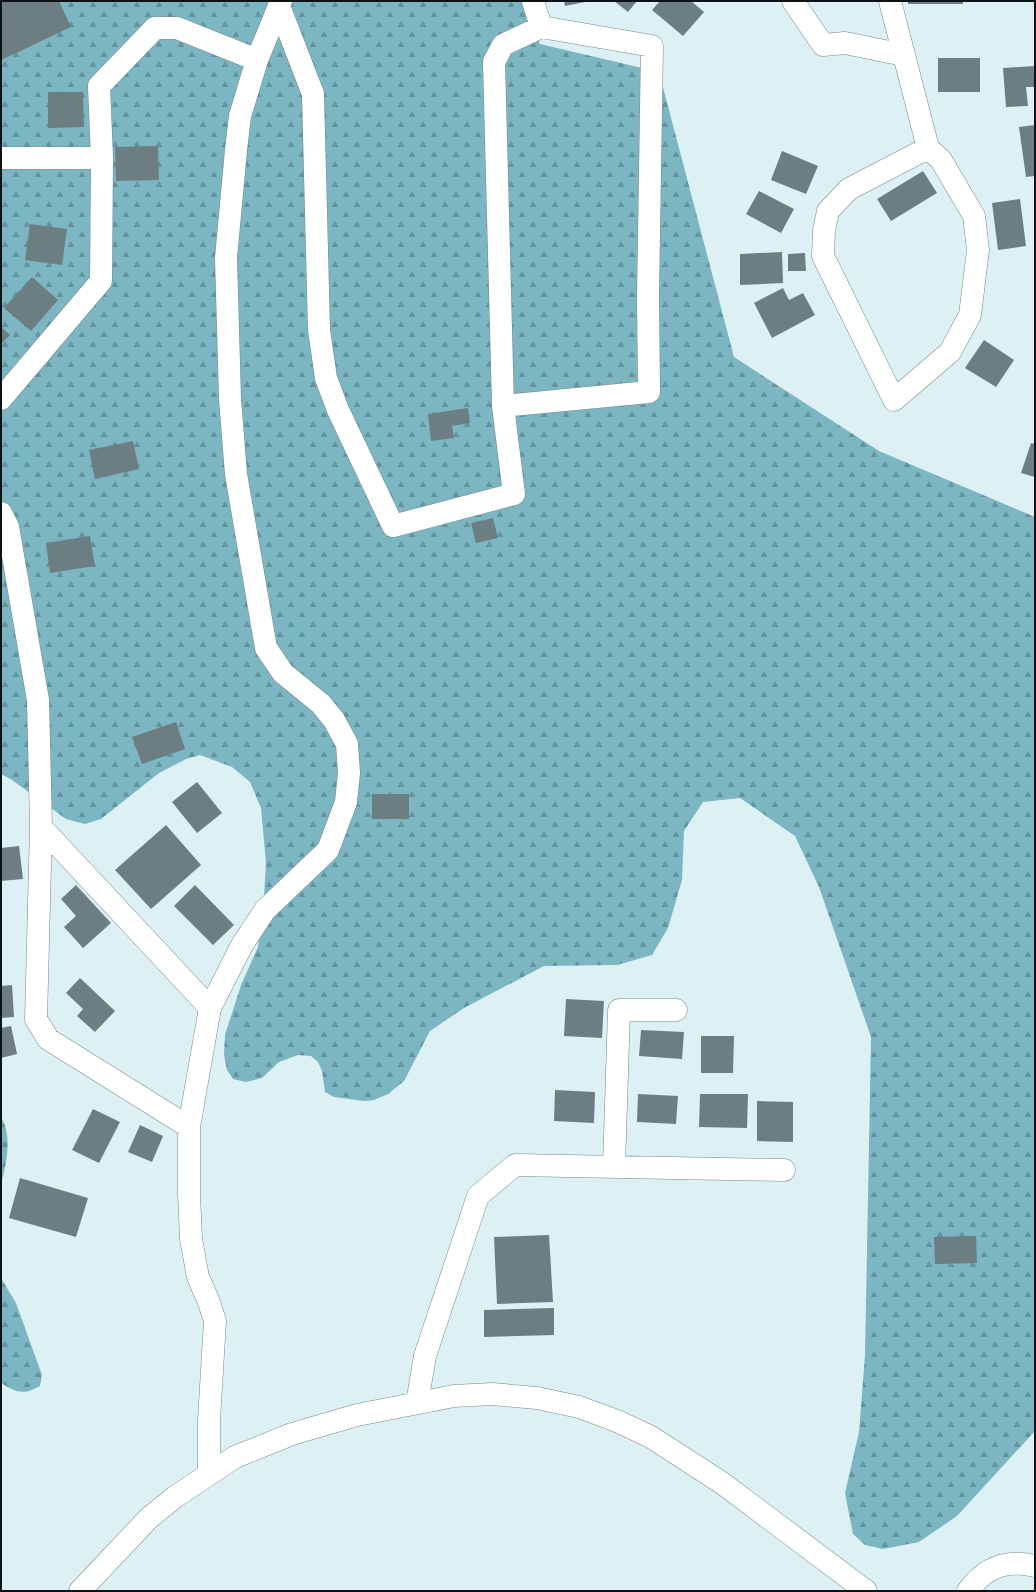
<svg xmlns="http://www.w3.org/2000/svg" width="1036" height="1592" font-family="'Alegreya Sans',sans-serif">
	<defs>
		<pattern id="forest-firs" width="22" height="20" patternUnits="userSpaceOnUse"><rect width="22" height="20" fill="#7bb6c2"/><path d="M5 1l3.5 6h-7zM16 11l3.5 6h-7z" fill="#63939c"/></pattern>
	</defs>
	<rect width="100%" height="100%" fill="#ddf1f5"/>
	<path fill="url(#forest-firs)" d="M1,1H522L540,44L659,72L734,357L879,451L1035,517V1431L957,1516L919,1542L883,1549L865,1545L853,1534L845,1493L859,1432L865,1355L871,1037L819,887L795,836L740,798L703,802L684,831L682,880L668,928L652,955L617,965L544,966L464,1008L430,1031L404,1081L388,1094L374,1100L364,1101L334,1097L325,1092L322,1071L318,1062L311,1056L298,1055L279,1062L262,1078L246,1082L233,1079L227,1070L224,1055L225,1035L241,985L258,947L264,897L266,863L261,808L250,782L232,767L200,755L186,759L159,773L101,819L85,824L66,819L12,780L1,774Z
		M1,1117C13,1137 6,1164 1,1185Z
		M1,1278L16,1303L42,1375L40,1386C24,1395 17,1393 1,1383Z"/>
	<path fill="#6c7e82" d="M1,1H59L71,27L1,60Z
		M564,1H585V2L565,6Z
		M614,1H637L628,12Z
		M660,1H691L704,12L683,36L652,10Z
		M908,1H963V4H908Z
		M938,58H980V92H938Z
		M1035,66V87H1026L1028,106L1006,107L1003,68Z
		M48,92H83L84,127L48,128Z
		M1035,125V176L1026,177L1019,127Z
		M158,146L159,180L116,181L115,147Z
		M782,151L818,166L806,194L771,180Z
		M923,171L937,193L891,221L877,199Z
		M759,191L794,209L781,233L746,214Z
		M1020,199L1026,246L998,250L992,203Z
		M30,224L67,229L62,265L25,260Z
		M782,252L783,283L740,285V254Z
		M805,253L806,271H788V254Z
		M32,277L58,300L31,331L4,308Z
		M783,288L789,300L803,293L815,315L772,338L754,303Z
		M1,327L10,335L1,344Z
		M984,340L1014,360L996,387L965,368Z
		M468,408L470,423L452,426L454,438L431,441L428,414Z
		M133,441L139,469L95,479L89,450Z
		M1031,443L1035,444V477L1021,473Z
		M493,518L498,538L476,543L471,523Z
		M90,536L95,566L50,573L46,543Z
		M176,722L185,749L142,764L132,737Z
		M197,782L222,813L197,833L172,802Z
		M372,794H409V819H372Z
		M166,825L201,865L151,909L115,870Z
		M19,846L23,879L1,881V848Z
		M76,885L111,923L83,948L64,927L76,916L61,899Z
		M195,885L234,925L213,945L174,906Z
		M80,978L115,1011L95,1032L77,1016L83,1009L66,993Z
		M12,985L14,1017L1,1018V986Z
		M566,999L604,1001L602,1038L564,1036Z
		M11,1026L17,1054L1,1058V1028Z
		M641,1030L684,1032L682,1059L639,1056Z
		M701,1036H734L733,1073H701Z
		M555,1090L595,1092L594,1123L554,1121Z
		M638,1094L678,1096L676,1124L637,1122Z
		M700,1094H748L747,1128L699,1127Z
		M757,1101L793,1102V1142L757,1141Z
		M93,1109L120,1122L99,1163L72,1150Z
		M140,1125L163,1136L152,1162L128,1152Z
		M20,1178L88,1198L76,1237L9,1218Z
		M549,1235L553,1302L497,1304L494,1237Z
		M976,1236L977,1263L935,1264L934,1237Z
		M554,1308V1335L484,1337V1310Z"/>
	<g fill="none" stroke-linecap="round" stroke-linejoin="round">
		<defs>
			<path id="minor" d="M793,1L823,45L845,43L904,55
				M890,1L928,148L941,160L974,216L978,250L970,315L950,352L894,400L823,256L824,231L828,211L849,189L928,148
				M279,6L313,94L319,330L326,378L338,410L393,526L514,494L503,406L494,62L503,45L541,27L533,1
				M1,158H102L101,281L1,399
				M102,158L99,86L155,28H177L257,60
				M503,406L649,392L648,297L652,46L541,27
				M1,513L8,527L38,700L41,827L36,1019L48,1039L189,1127
				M41,827L210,1008
				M614,1167L619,1010H676
				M417,1403L425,1356L478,1196L515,1165L784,1170
				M209,1473V1420L215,1321L209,1302L198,1277L191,1239L189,1194V1127L210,1008L242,945L265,910L328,850L346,802L349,773L347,744L334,720L321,704L283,673L266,648L236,474L230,399L226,258L236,150L240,116L257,60L281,1
				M80,1591L149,1518L175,1497L235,1457L292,1434L357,1415L454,1396L492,1394L537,1398L579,1407L617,1421L651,1437L722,1483L866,1591
				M968,1591C985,1567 1006,1559 1035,1566"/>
		</defs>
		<use href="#minor" stroke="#75878b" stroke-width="23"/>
		<use href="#minor" stroke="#fff" stroke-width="22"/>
	</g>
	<rect width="1036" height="1592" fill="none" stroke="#0c1315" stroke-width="4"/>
</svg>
